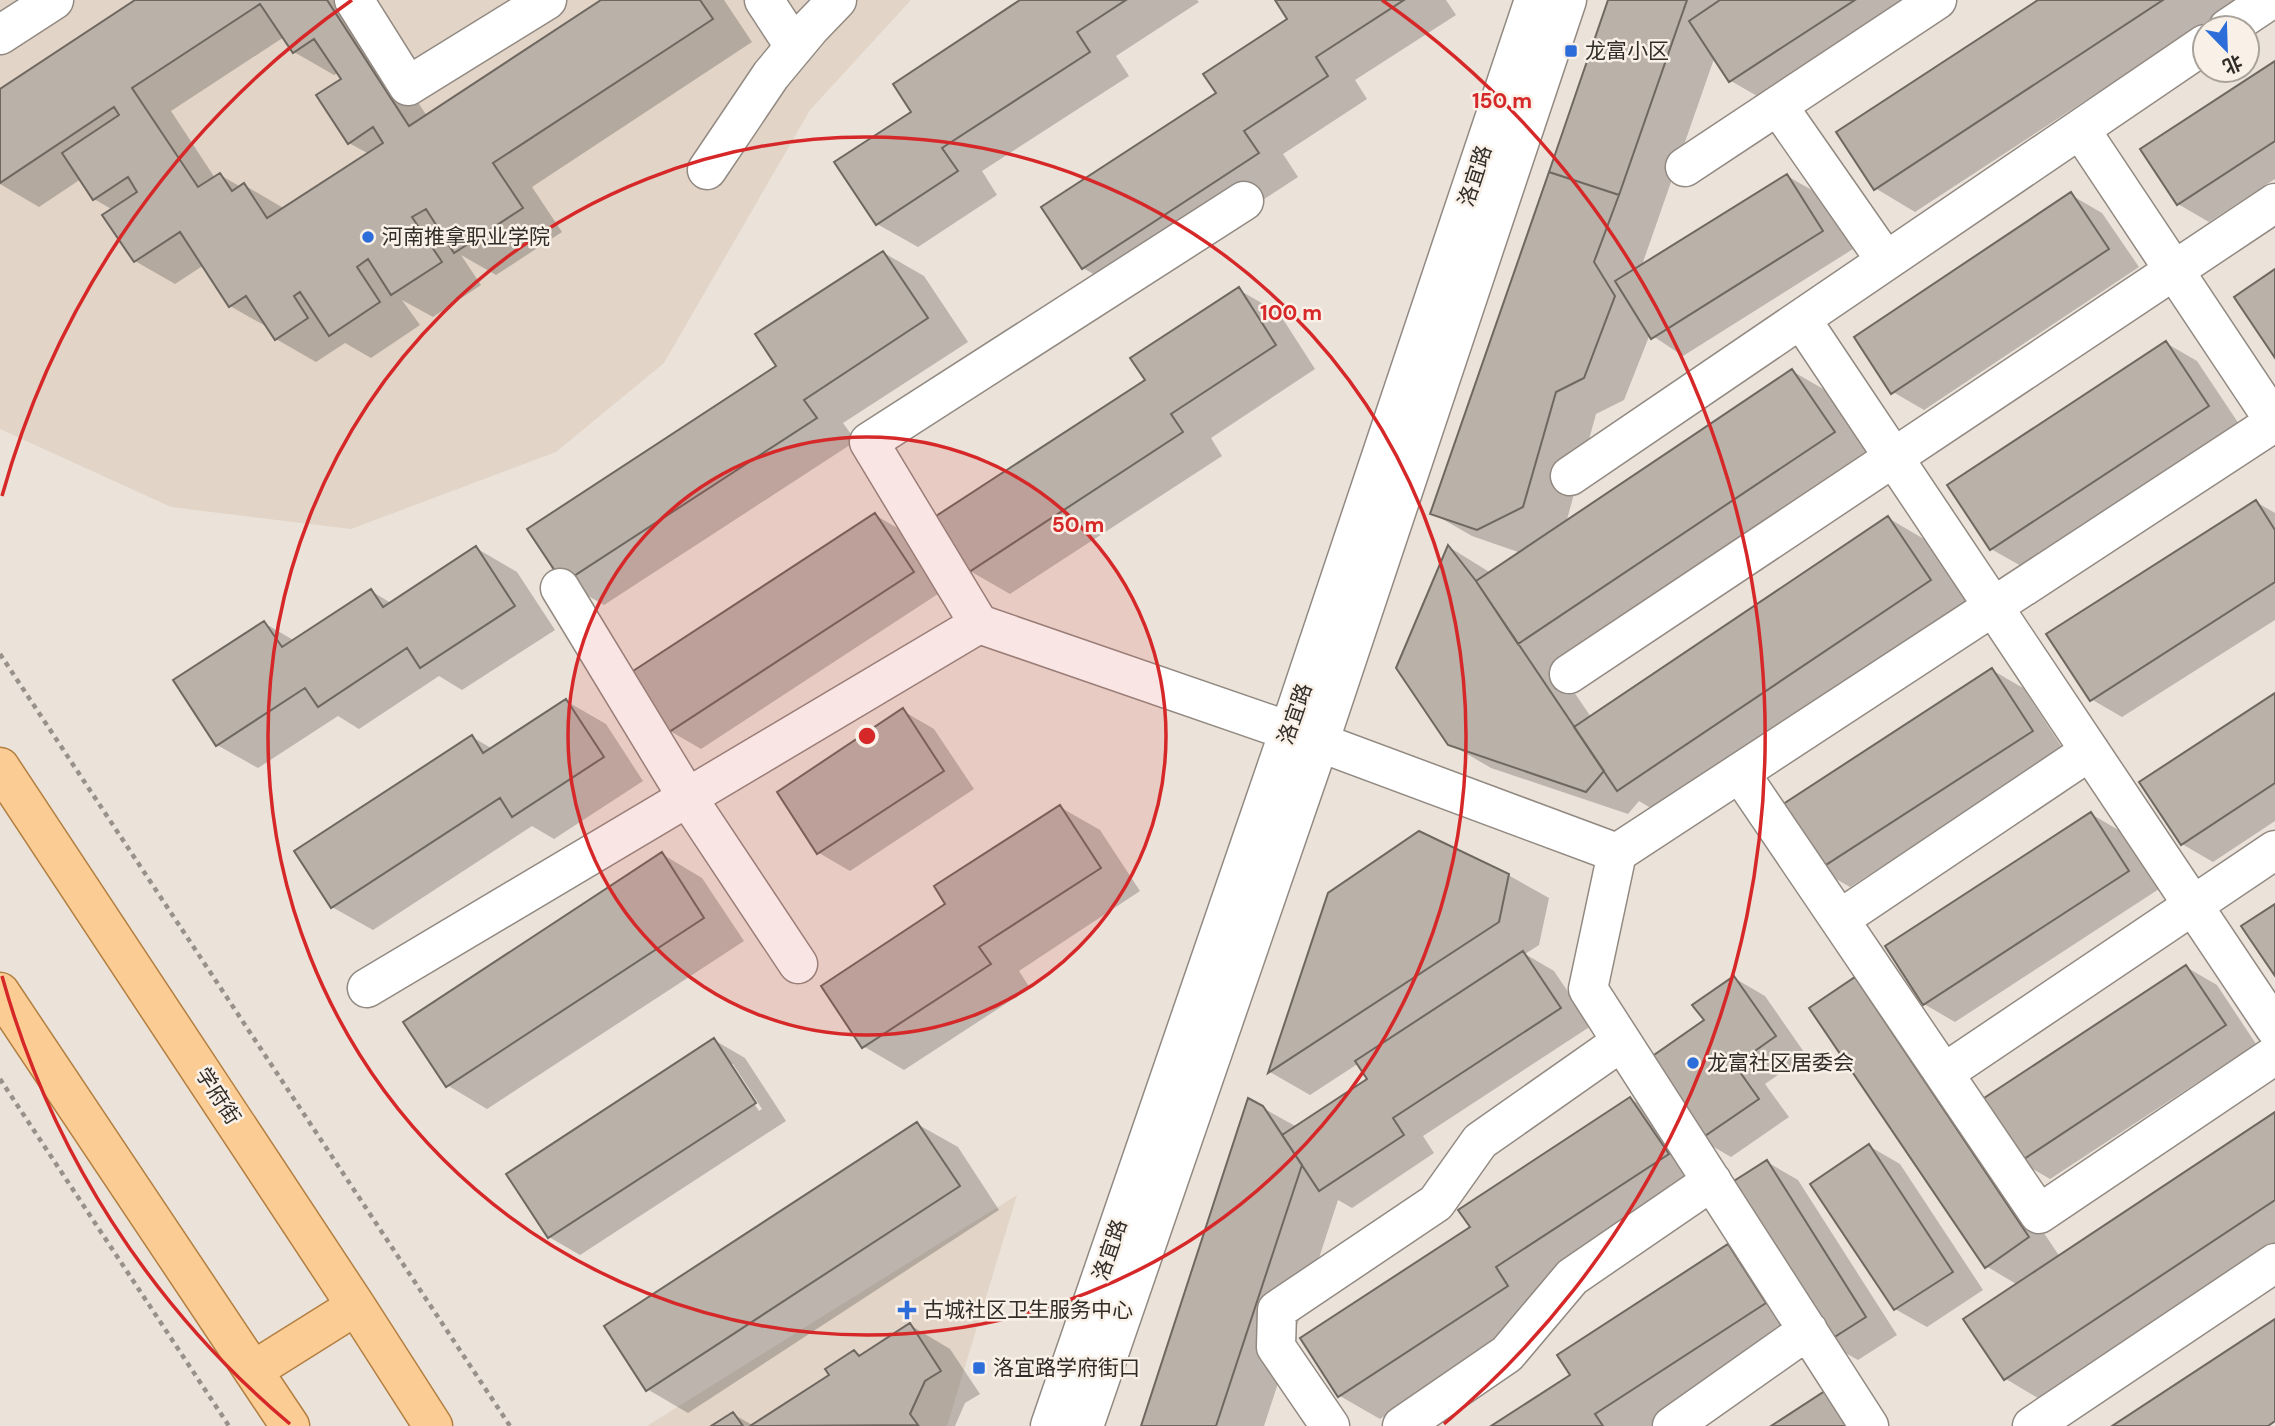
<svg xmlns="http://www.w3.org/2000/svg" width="2275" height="1426" font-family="'DM Sans','Noto Sans SC',sans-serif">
	<rect width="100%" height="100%" fill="#ebe2d9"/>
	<path fill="#e2d4c6" d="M0,0H911L810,110L664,363L556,452L351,529L171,507L0,429Z
		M1017,1195L947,1426H647Z"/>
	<path fill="#0003" fill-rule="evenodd" d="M139,0H350L427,116L604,0H724L752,42L532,187L562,232L496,275L461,255L481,285L433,317L402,300L420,325L371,358L345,343L316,362L276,339L269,328L230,306L204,265L175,284L135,261L113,210L94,199L81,179L39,207L0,184V91ZM284,37L294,52L334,75L338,73L343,80L349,143L369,154L285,209L244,185L241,187L220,175L215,178L171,111Z
		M1023,0H1197L1199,2L1116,56L1129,76L982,171L997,195L918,247L877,224L913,112Z
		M1277,0H1446L1456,15L1355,80L1367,99L1283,154L1298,177L1123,291L1083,268L1219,93L1290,19Z
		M1610,0H1931L1771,104L1731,81L1715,56L1641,268L1787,176L1819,194L1853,249L1683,356L1650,334L1624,400L1596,414L1566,523L1792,371L1832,394L1874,456L1557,667L1591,717L1888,518L1929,542L1970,603L1659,813L1639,801L1628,814L1491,768L1450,744L1449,547L1491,573L1521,553L1472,536L1432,513Z
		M2041,0H2239L1915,212L1875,188Z
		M2275,63V179L2209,222L2178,204Z
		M2071,195L2102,213L2139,267L1924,410L1893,392Z
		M884,253L924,276L968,342L843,423L856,441L604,605L564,582L778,367Z
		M1239,290L1279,313L1315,369L1211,438L1222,456L1010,594L970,571L1147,380Z
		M2166,343L2197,361L2239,424L2023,567L1991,549Z
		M2256,502L2275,513V620L2122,717L2091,699Z
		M875,515L906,533L944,590L701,749L670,731Z
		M476,548L517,572L555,630L462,690L439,676L359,729L338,716L258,768L217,745L264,623L295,641L371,591L391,603Z
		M1992,670L2023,688L2063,749L1850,887L1819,869Z
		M2275,695V821L2213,862L2182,844Z
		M566,701L606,724L643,781L554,839L532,826L373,930L332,907L472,737L491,748Z
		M903,711L934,729L974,789L850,871L819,853Z
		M1060,807L1100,830L1140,891L1019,971L1030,988L904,1070L863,1046L948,905Z
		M2091,814L2122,832L2159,889L1955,1022L1924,1004Z
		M662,854L702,878L744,941L487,1109L447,1085Z
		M1508,875L1549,898L1539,945L1525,954L1554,971L1591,1026L1423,1136L1434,1153L1352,1208L1338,1200L1264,1426H1143L1263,1108L1297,1127L1369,1079L1359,1063L1310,1095L1270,1072L1329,895Z
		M2186,967L2217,985L2256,1044L2050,1179L2019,1161Z
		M1734,978L1765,996L1806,1055L1765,1084L1789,1117L1731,1157L1700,1139L1706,1021Z
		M1855,979L1886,997L2060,1257L2275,1114V1250L2046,1403L2006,1379L1966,1320L2018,1285L1986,1266Z
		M714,1040L745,1058L786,1121L580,1255L549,1237ZM728,1064H733L762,1109L759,1111Z
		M1630,1099L1671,1122L1708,1178L1548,1309L1380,1419L1340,1396L1472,1228Z
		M917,1124L958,1147L999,1210L688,1413L647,1389Z
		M1869,1146L1900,1164L1983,1290L1927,1327L1895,1309Z
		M1767,1162L1798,1180L1897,1335L1858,1360L1826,1342Z
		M1728,1246L1768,1269L1805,1326L1651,1426H1495L1573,1376Z
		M910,1325L950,1349L980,1394L965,1403L955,1426H715L733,1414L754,1426L832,1375L854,1352L861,1356Z"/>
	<path fill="#bab1a9" stroke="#6f6860" stroke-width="2" fill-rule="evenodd" d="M135,0H327L409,126L601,0H700L713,19L493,163L523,208L454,253L426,209L412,217L442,262L391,295L368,259L357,267L380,302L329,336L300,292L294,296L308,318L275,340L246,296L229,307L180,232L134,262L102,215L137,192L128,177L93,200L62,153L119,115L114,107L0,183V89ZM260,4L293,53L314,39L341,79L316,95L348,144L373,127L383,143L267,218L244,183L232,191L220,173L198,187L132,88Z
		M1020,0H1126L1077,32L1090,52L942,148L958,171L876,225L834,162L911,112L893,84Z
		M1275,0H1404L1316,57L1328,76L1244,131L1259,153L1082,269L1041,207L1216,93L1203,74L1287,19Z
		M1608,0H1687L1619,195L1549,172Z
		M1720,0H1855L1729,82L1689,21Z
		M2038,0H2163L1874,190L1836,132Z
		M2275,61V141L2177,205L2140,149Z
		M1549,172L1619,195L1594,262L1615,296L1584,378L1556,392L1523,507L1477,530L1430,514Z
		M1787,174L1823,231L1651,339L1615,281Z
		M2071,192L2109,249L1891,394L1854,337Z
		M883,251L928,318L804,400L817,418L563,583L527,529L776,366L755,334Z
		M2275,269V358L2234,297Z
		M1239,287L1276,345L1171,414L1183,432L969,572L933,518L1145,380L1130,358Z
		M2166,341L2209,406L1990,550L1947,485Z
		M1792,369L1835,432L1518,644L1476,581Z
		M2256,500L2275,530V582L2090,701L2046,634Z
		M875,513L914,572L669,732L630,673Z
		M1888,516L1931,580L1617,791L1574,727Z
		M1448,545L1476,581L1604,771L1586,792L1448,745L1396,668Z
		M476,546L515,606L420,668L407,648L318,707L305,688L216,746L173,680L264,621L282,647L371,589L383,607Z
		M1992,668L2033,731L1818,870L1777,808Z
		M2275,693V783L2181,845L2139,782Z
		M566,699L604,757L512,817L500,798L331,908L294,851L472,735L483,753Z
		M903,708L944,771L817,854L777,792Z
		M1060,805L1101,868L979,947L991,964L862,1048L821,986L945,904L934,886Z
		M2091,812L2129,871L1923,1005L1885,946Z
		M1419,831L1509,874L1499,922L1268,1073L1328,893Z
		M662,852L704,918L446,1087L403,1022Z
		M2275,904V976L2241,926Z
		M1523,951L1561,1008L1393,1118L1404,1135L1319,1191L1282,1135L1367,1079L1355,1061Z
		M2186,965L2226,1025L2018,1163L1978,1102Z
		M1734,976L1776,1036L1735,1065L1759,1099L1699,1140L1644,1062L1704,1020L1692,1005Z
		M1855,977L2029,1237L1985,1268L1809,1008Z
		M714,1038L756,1103L548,1238L506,1174Z
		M1630,1097L1669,1154L1496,1267L1508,1286L1338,1397L1300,1338L1470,1227L1458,1210Z
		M1248,1098L1263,1106L1302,1165L1216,1426H1141Z
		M2275,1112V1200L2004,1380L1963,1319Z
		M917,1122L960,1186L646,1391L604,1326Z
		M1869,1144L1953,1272L1894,1310L1810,1184Z
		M1767,1160L1866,1317L1825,1343L1726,1186Z
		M1728,1244L1766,1303L1595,1414L1603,1426H1491L1570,1375L1557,1355Z
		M2275,1319V1421L2268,1426H2112Z
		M910,1323L941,1371L925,1381L910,1414L918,1425L750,1426L829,1375L825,1369L854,1350L859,1356Z
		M1825,1391L1847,1426H1771Z
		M733,1412L743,1426H711Z"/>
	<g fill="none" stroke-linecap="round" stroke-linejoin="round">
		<defs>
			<path id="minor" d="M354,0L408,86L547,0
				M764,0L794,46
				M2228,28L2270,0
				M0,35L54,0
				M1778,106L1886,261
				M2080,129L2275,422
				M1685,167L1937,0
				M707,170L771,75L811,27L837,0
				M1801,319L2275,1028
				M1570,476L2205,44
				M560,588L687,797L798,964
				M979,624L869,442L1244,201
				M1569,674L2275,203
				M1740,773L2039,1214L2275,1055
				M1840,919L2090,751
				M367,988L979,624L1289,731L1617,853
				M1944,1073L2275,850
				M1050,1426L1289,731L1534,0
				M1084,1426L1313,761L1567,0
				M1330,1426L1276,1347L1277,1310L1436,1203L1480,1141L1621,1042
				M1402,1426L1507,1354L1572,1277L1712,1181
				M1672,1426L1808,1330
				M1869,1426L1588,989L1617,853L2275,422
				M2032,1426L2275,1263"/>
			<path id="major" d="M0,767L356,1306L433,1426
				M0,992L290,1426
				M254,1370L356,1306"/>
		</defs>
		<use href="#minor" stroke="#928a82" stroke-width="41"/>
		<use href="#major" stroke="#b37f41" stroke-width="41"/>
		<path stroke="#98918b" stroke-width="4.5" stroke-dasharray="5 5" stroke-linecap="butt" d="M0,654L510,1426
			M0,1079L229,1426"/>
		<use href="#minor" stroke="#fff" stroke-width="38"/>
		<use href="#major" stroke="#fbcd95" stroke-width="38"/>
	</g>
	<circle cx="867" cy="736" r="299" fill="#d62828" fill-opacity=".12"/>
	<g fill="none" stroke="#d62828" stroke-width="3.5">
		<circle cx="867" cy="736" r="299"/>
		<circle cx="867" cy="736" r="599"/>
		<path d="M290 1424A898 898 0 0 1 2 976M2 496A898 898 0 0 1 352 0M1382 0A898 898 0 0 1 1444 1424"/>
	</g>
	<g fill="#2c6dda" stroke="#f9f0e7" stroke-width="2.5">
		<rect x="1564" y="44" width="14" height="14" rx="3.5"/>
		<circle cx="368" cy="237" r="7"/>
		<circle cx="1693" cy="1063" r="7"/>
		<path d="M903.5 1299.5h7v7h7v7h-7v7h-7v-7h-7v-7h7z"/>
		<rect x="972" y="1361" width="14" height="14" rx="3.5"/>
	</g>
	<g text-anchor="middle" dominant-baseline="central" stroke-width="5" stroke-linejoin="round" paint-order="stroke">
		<g font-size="21" fill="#302d29" stroke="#f9f0e7" text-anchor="start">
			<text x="1585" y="51">龙富小区</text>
			<text x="382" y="237">河南推拿职业学院</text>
			<text x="1707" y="1063">龙富社区居委会</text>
			<text x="923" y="1310">古城社区卫生服务中心</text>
			<text x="993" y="1368">洛宜路学府街口</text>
		</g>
		<g font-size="21" fill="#302d29" stroke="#f9f0e7">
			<text transform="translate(1475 176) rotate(-72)">洛宜路</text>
			<text transform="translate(1295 714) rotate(-71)">洛宜路</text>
			<text transform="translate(218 1096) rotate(57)">学府街</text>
			<text transform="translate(1110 1250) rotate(-71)">洛宜路</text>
		</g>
	</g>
	<circle cx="867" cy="736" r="10" fill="#d62828" stroke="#f9f0e7" stroke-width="3.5"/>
	<g font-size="21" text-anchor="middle" font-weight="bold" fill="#d62828" stroke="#f9f0e7" stroke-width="5" stroke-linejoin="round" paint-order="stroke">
		<text x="1502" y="108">150 m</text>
		<text x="1291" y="320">100 m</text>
		<text x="1078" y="532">50 m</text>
	</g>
	<g transform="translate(2226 49) rotate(157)"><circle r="33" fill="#f9f0e7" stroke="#a9a29b" stroke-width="2"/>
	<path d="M0-5L12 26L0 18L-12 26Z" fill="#2c6dda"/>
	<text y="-10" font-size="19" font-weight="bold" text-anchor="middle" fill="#302d29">北</text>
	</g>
</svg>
